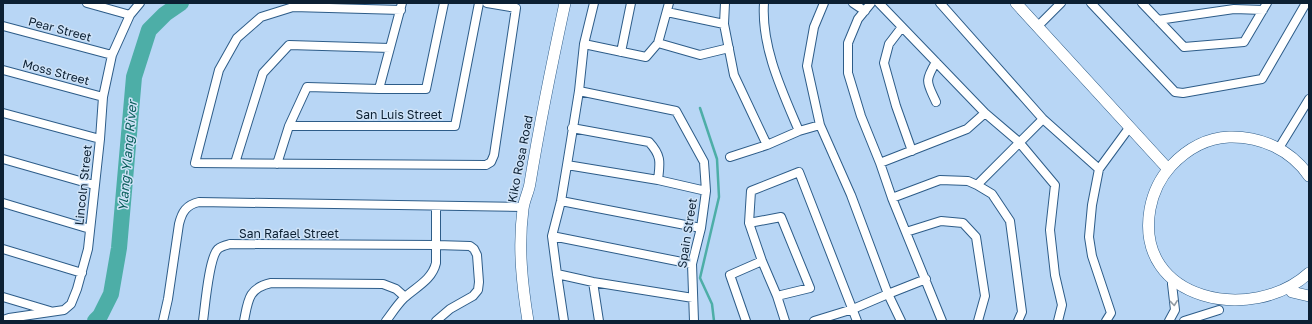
<svg xmlns="http://www.w3.org/2000/svg" width="1312" height="324" font-family="'Golos Text',sans-serif">
	<rect width="100%" height="100%" fill="#b8d6f5"/>
	<g fill="none" stroke-linecap="round" stroke-linejoin="round">
		<path stroke="#4daea7" stroke-width="2.5" d="M700,108L717,159L719,197L700,278L712,304L714,321"/>
		<path stroke="#4daea7" stroke-width="16" d="M95,321L100,316L111,294L119,248L134,77L149,30L165,14L181,3"/>
		<defs>
			<path id="street" d="M87,3L130,15
				M594,3L584,44L646,57L658,43L669,3
				M725,3L724,24L734,75L767,145
				M764,3C761,47 782,91 799,131
				M824,3L814,27L807,66L820,125L851,195L888,294L901,321
				M853,3L865,11
				M871,3L858,19L848,43V73L861,116L880,163L892,198L942,321
				M879,3L985,113L1019,142L1055,185L1050,230L1055,275L1062,305L1058,321
				M940,3L1043,119L1099,169
				M1091,3L1175,92L1183,93L1262,79L1306,3
				M1142,3L1184,47L1244,42L1267,3
				M401,10L293,7L261,17L237,38L219,70L195,163L486,165L491,162L494,155L516,8L487,3
				M667,12L724,24
				M1158,20L1234,9L1263,10
				M3,26L112,55
				M902,27L889,44L884,63L896,106L912,151
				M1037,27L1061,3
				M658,43L700,55L729,48
				M621,52L631,3
				M936,62C924,82 927,82 936,102
				M3,70L103,97
				M379,89L402,3
				M579,91L676,111L704,162L706,191L701,228L692,264L694,321
				M3,113L100,139
				M289,126H455L479,3
				M572,128L649,142C662,156 660,163 658,180
				M1279,148L1309,99
				M730,157L767,145L799,131L820,125
				M3,159L94,185
				M235,163L263,73L289,45L390,48
				M880,163L967,129L985,113
				M277,164L289,126L307,87L379,89H426L444,3
				M567,165L658,180L706,191
				M977,185L1043,119
				M892,198L940,180L968,181L977,185L992,194L1010,221L1022,312L1018,321
				M561,201L701,228
				M3,203L90,229
				M749,223L781,217L810,288L777,296
				M906,232L941,221L963,223L976,237L985,296L978,321
				M552,236L692,264
				M3,249L82,273
				M557,274L593,282L693,298
				M593,282L599,321
				M3,297L50,311
				M3,320L9,318L64,310L71,304L77,289L88,249L100,139L103,97L112,55L130,15L140,3
				M163,321L168,299L179,224C182,212 186,205 199,202L523,207
				M203,321C205,307 209,257 218,249C221,246 226,245 230,244L436,245L470,246L474,249L477,255L479,282L478,290L473,296L450,309L436,321
				M244,321C248,301 248,288 271,283L383,284L396,289L405,297
				M386,321C392,313 397,305 404,298C416,287 432,280 436,263V206
				M564,321L557,274L552,236L561,201L567,165L579,91L584,44
				M746,321L730,275L762,261
				M785,321L777,296L762,261L749,223L751,191L799,172L857,321
				M814,321L853,309L888,294L926,279
				M1106,321L1111,313L1092,256L1089,237L1092,205L1099,169L1129,128
				M1169,321L1175,310L1172,284
				M1184,321L1219,310"/>
			<path id="secondary" d="M1016,3L1168,169
				M1309,176C1291,150 1261,136 1229,137C1206,138 1186,150 1171,166C1160,178 1153,193 1150,209C1134,302 1253,324 1309,273
				M1292,292L1309,296
				M528,321C522,284 518,247 523,209C524,200 529,191 530,183C540,122 552,63 565,3"/>
		</defs>
		<use href="#street" stroke="#2d5c88" stroke-width="10"/>
		<use href="#secondary" stroke="#2d5c88" stroke-width="12"/>
		<use href="#street" stroke="#fff" stroke-width="8"/>
		<use href="#secondary" stroke="#fff" stroke-width="11"/>
	</g>
	<defs><path id="oneway-chevron" d="M-2-3.5L2.5 0L-2 3.5" fill="none" stroke-width="1.6" stroke-linecap="round" stroke-linejoin="round"/></defs>
	<use stroke="#929ba3" href="#oneway-chevron" transform="translate(1174 303) rotate(84)"/>
	<g text-anchor="middle" dominant-baseline="central" stroke-width="3" stroke-linejoin="round" paint-order="stroke">
		<g font-size="12" fill="#0c2033" stroke="#cee2f7">
			<text transform="translate(60 29) rotate(15)">Pear Street</text>
			<text transform="translate(56 72) rotate(15)">Moss Street</text>
			<text x="399" y="114">San Luis Street</text>
			<text transform="translate(520 159) rotate(-79)">Kiko Rosa Road</text>
			<text transform="translate(83 185) rotate(-84)">Lincoln Street</text>
			<text x="289" y="233">San Rafael Street</text>
			<text transform="translate(687 233) rotate(-81)">Spain Street</text>
		</g>
		<g font-size="13" font-style="italic" fill="#095e5a" stroke="#cee2f7">
			<text transform="translate(127 156) rotate(-85)">Ylang-Ylang River</text>
		</g>
	</g>
	<rect width="1312" height="324" fill="none" stroke="#0c2033" stroke-width="8"/>
</svg>
